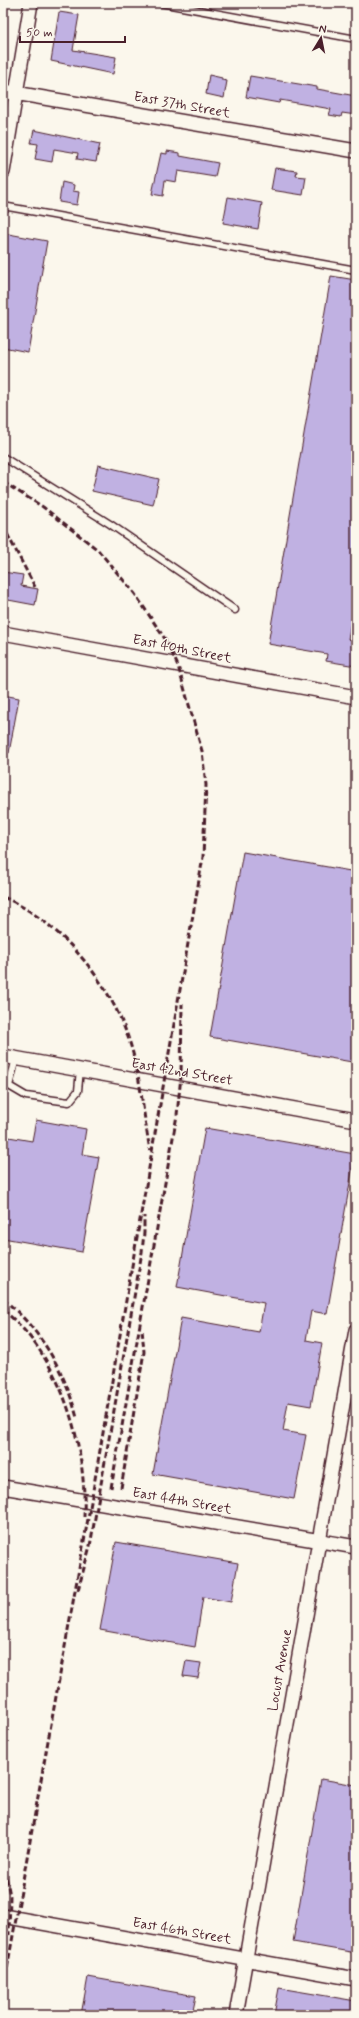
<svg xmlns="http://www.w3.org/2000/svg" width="359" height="2018" font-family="Mynerve,sans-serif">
	<rect width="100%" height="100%" fill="#fbf7ec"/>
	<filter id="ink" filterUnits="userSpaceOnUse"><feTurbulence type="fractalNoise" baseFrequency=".025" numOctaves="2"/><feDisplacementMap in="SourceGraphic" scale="8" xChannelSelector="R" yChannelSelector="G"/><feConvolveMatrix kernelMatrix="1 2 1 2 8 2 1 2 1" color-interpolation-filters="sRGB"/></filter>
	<g filter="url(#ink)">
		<path fill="#c0b1e2" stroke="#4a1f2b" d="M59,12L79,15L73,50L116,57L113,74L51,61Z
			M209,75L222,78V80L227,81L224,98L206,94Z
			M250,76L317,87V89L356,96V115L342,113L341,117L329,115L331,109L280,100L279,103L246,97Z
			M34,130L100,144L96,162L77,159L78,153L54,149L52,162L35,159L38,144L31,143Z
			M167,151L180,153V156L218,163L215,177L178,171L176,182L165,180L163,196L152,194L161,153L167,154Z
			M275,168L297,171L296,176L306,177L303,195L271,190Z
			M62,182L74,185L73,191L79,192L77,205L59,202Z
			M228,197L262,203L258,229L223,223Z
			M3,233L47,241L28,352L3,347Z
			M331,276L356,280V591L348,639L356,641V666L326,661L327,654L268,644Z
			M98,465L159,479L153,505L92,491Z
			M3,572L23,575L21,586L38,589L35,605L3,599Z
			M3,695L19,698L9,753H3Z
			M243,852L356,872V1040L352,1062L210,1037Z
			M36,1120L86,1129L82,1154L99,1157L82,1252L3,1238V1136L32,1141Z
			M205,1128L355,1154L327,1314L311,1311L306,1340L322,1343L311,1406L288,1402L283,1431L306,1435L294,1499L153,1474L181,1318L259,1332L264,1303L177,1287Z
			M116,1542L238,1563L231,1602L203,1597L195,1647L100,1630Z
			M186,1661L201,1663L198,1678L183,1676Z
			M321,1779L356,1785V1953L293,1942Z
			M88,1977L196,1996L192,2015H81Z
			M279,1988L356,2001V2015H274Z"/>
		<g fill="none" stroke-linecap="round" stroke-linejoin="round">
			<defs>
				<path id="service" d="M160,3L356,39
					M3,206L356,270
					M3,457L110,524L235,610
					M16,1058L9,1086L26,1096L69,1102L78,1091L80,1069"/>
				<path id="minor" d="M3,91L356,151
					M3,172L31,3
					M3,633L356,697
					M3,1056L356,1120
					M3,1487L356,1547
					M3,1916L356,1979
					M236,2015L356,1330"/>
			</defs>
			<use href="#service" stroke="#4a1f2b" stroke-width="9"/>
			<use href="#minor" stroke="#4a1f2b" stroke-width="16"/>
			<use href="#service" stroke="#fbf7ec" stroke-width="6"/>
			<use href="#minor" stroke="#fbf7ec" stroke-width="13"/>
			<path stroke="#4a1f2b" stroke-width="3" stroke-dasharray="6 3" stroke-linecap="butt" d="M3,482L43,507L98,550L135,594L167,642L178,666L202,751L206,785L203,857L91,1502L3,1991
				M3,526L35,587
				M3,897C61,922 111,983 130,1043C141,1078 143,1114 150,1150
				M3,1299C41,1330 65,1371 77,1418
				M3,1310C61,1356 87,1445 84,1517
				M111,1488L177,1115L181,1076L182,1004
				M121,1488L144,1352L142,1329
				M78,1590L90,1546L142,1252L144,1233V1216
				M3,1860L10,1896L9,1935"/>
		</g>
	</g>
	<g text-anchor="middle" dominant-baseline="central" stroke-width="3" stroke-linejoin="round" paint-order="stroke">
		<g font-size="14" fill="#4a1f2b" stroke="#fbf7ec">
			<text transform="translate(182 105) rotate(10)">East 37th Street</text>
			<text transform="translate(182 649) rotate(11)">East 40th Street</text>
			<text transform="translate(182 1072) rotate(10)">East 42nd Street</text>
			<text transform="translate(182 1501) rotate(10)">East 44th Street</text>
			<text transform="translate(280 1670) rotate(-80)">Locust Avenue</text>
			<text transform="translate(182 1931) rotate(10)">East 46th Street</text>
		</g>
	</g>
	<rect width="359" height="2018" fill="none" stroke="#fbf7ec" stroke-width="16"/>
	<rect x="8" y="8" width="343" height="2002" fill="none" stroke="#4a1f2b" stroke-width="1.5" filter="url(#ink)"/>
	<g transform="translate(321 38) rotate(10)" stroke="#fbf7ec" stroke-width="3" paint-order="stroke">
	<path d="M0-3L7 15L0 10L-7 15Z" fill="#4a1f2b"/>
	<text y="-6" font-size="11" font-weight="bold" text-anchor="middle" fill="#4a1f2b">N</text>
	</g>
	<path d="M20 36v6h105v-6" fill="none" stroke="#4a1f2b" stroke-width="2"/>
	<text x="26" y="36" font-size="12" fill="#4a1f2b" stroke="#fbf7ec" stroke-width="3" paint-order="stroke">50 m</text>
</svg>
